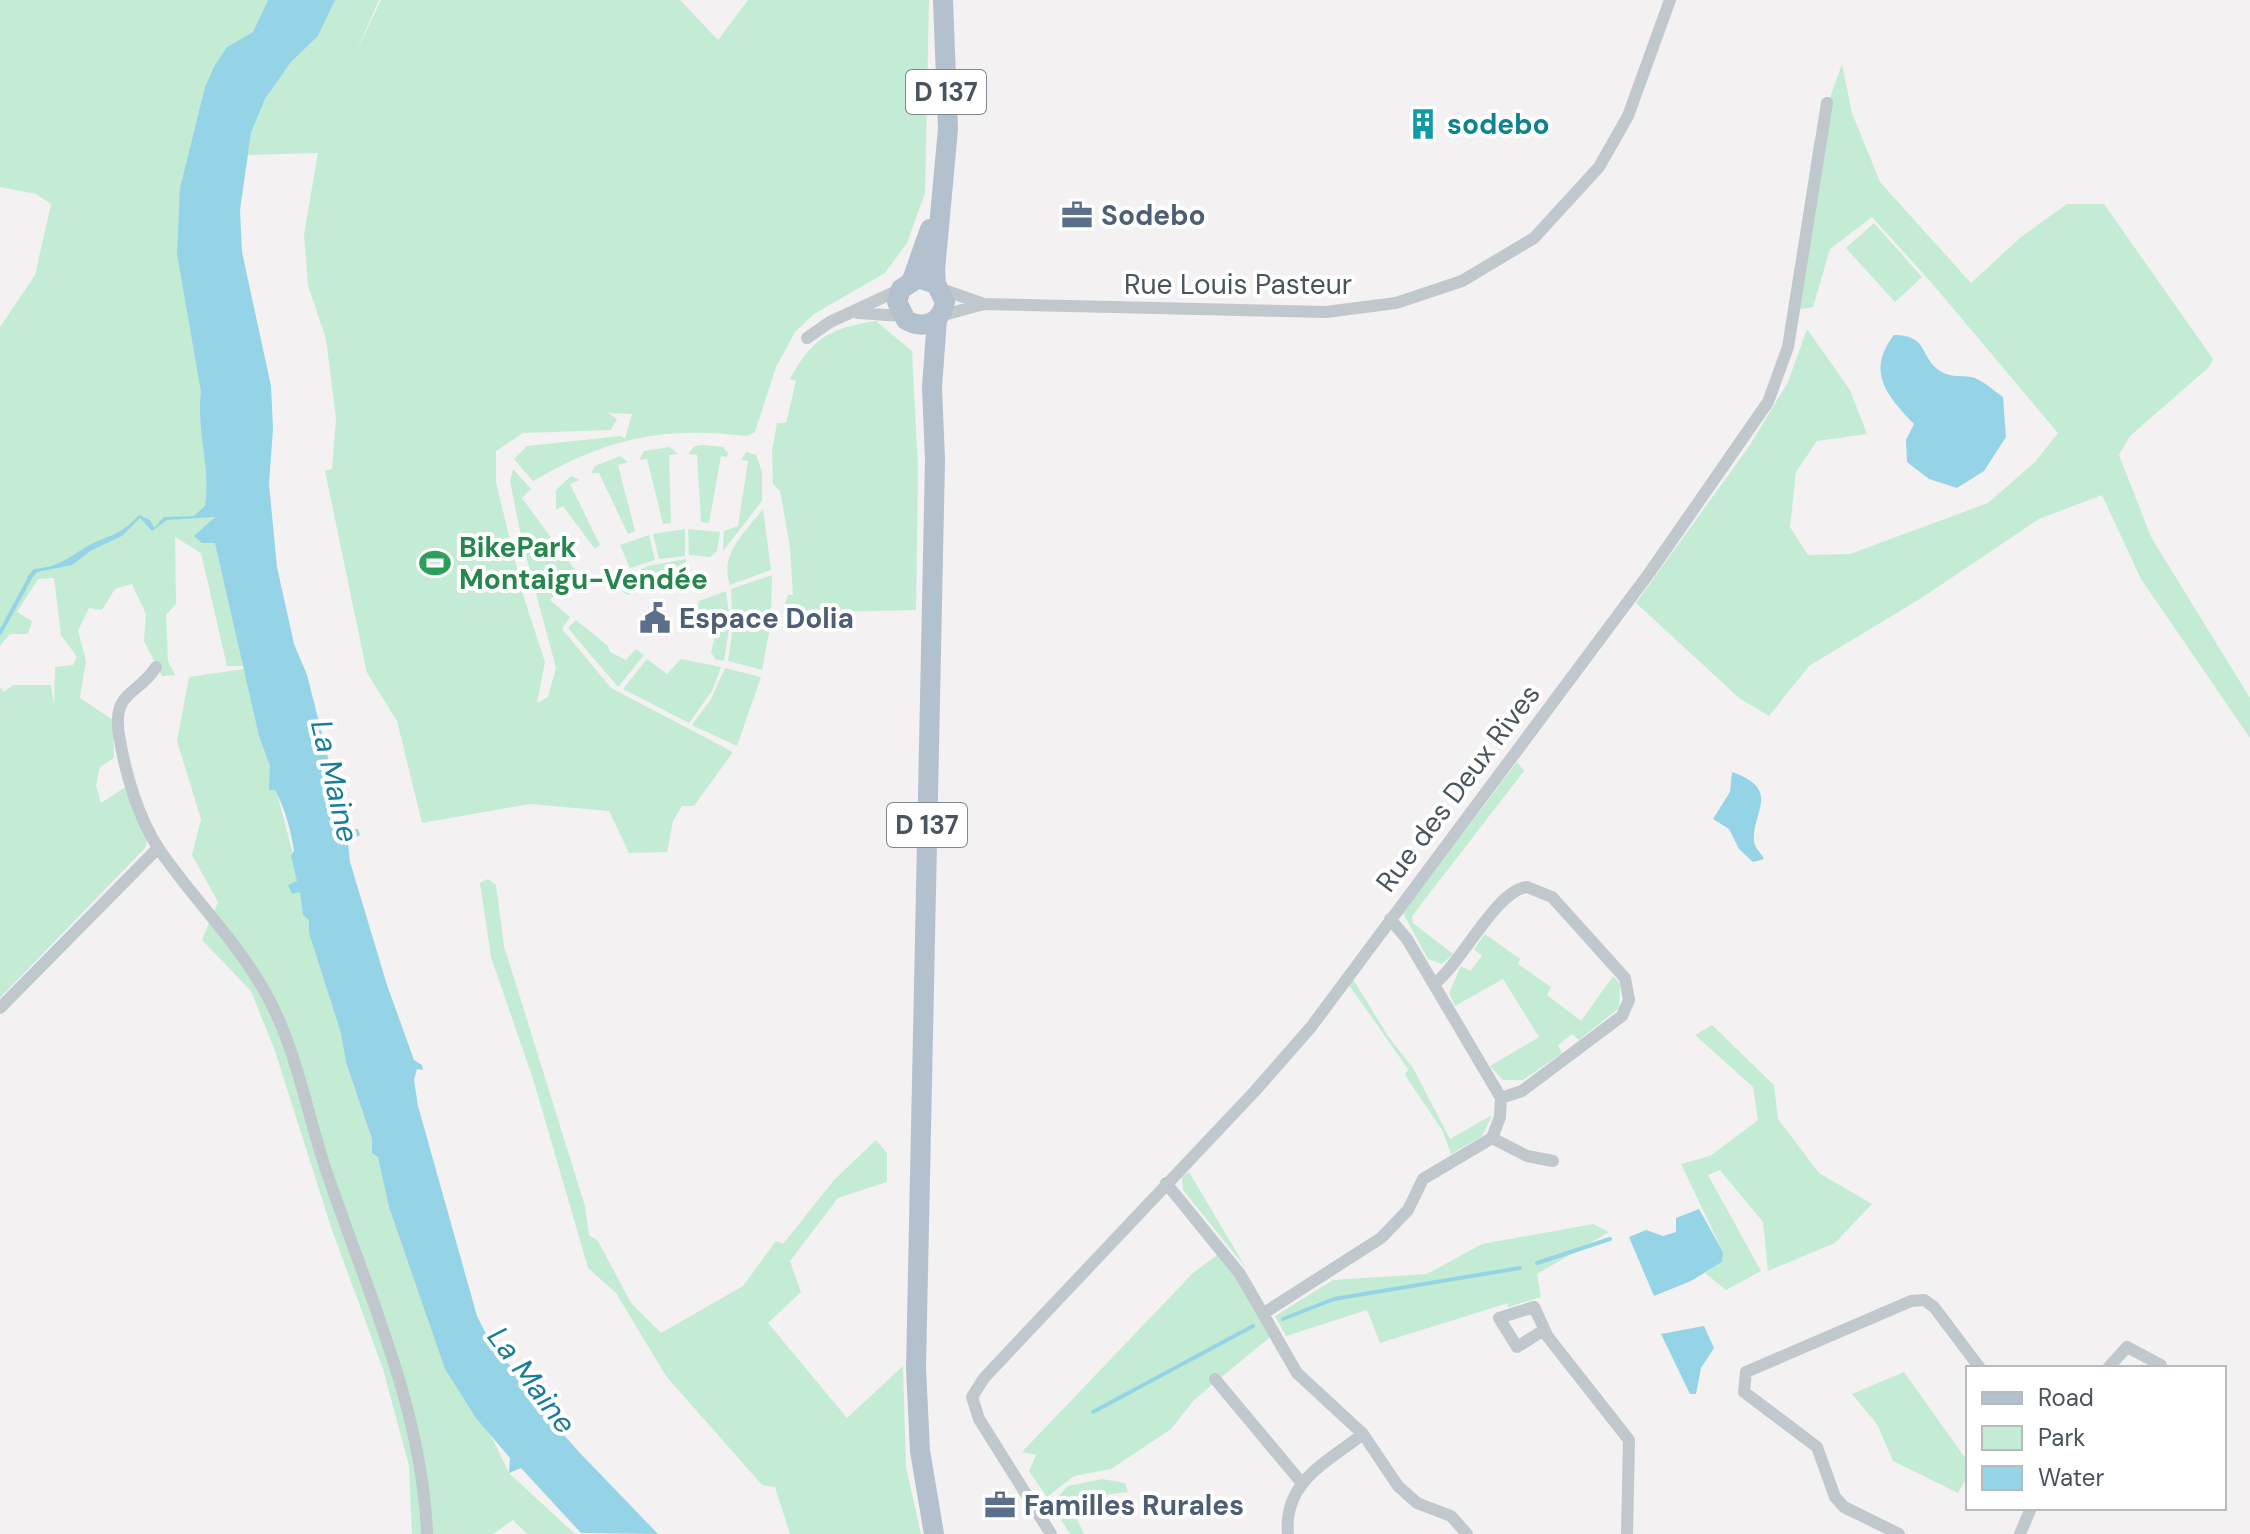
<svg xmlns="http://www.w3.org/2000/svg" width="2250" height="1534" font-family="'DM Sans',sans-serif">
	<rect width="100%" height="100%" fill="#f3f1f1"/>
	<path fill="#c4ecd4" d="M0,0H268L253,32L227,47L201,392L207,493L220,491L253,666H227L201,553L175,537L176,604L166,615L168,661L175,675L162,676L144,641L146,614L132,584L115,589L102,610L89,608L78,631L86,661L80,698L113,720L114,758L100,767L96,785L101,803L127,786L147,834L146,847L0,998V687L4,692L13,685H51L54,706L55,667L73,665L77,657L61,635L54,578L38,579L17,612L32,621L28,634H10L0,646V327L35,275L51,204L36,194L0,187Z
		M335,0H379L356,52L381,0H680L718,40L748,0H929L925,193L907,243L885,273L814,314L795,332L776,367L755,432L747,436C661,426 608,438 533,481L514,459L527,446L621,436L625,439L632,414L608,413L617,419L611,430L523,433L496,451V482L524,598L545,662L537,703L548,697L556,668L522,541L510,481L513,469L531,489L522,498L575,570L550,600L570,617L562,629L611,688L733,752L694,806H682L673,821L667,852L629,853L609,811L530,804L422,823L397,721L367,673L325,471L332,469L336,419L326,339L308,285L304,234L318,153L248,155L251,133L265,99L291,62L318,36Z
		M1842,64L1852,113L1880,182L1971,283L2021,237L2067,204H2104L2213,359L2209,367L2130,436L2119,455L2151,537L2250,698V738L2141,579L2102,495L2039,519L1923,597L1809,666L1769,716L1739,698L1636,603L1750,445L1788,382L1807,329L1850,390L1867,434L1817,441L1796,472L1790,527L1808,555L1850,554L1988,503L2035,462L2058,433L1930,281L1872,217L1830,249L1813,307L1789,311L1814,142Z
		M1874,223L1922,277L1895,302L1846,248Z
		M876,321L912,351L918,468L916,610L782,613L788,595H793L790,547L780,491L773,484L772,451L777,423H786L796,381L790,379C812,338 830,328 876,321Z
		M703,445L723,447L728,453L727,457L721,456L709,523L701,522L697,455L688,454L695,446Z
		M670,447L678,454L669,455L671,523L663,524L647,459L639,460L644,451Z
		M746,452L756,455L762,472V501L723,551L724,531L738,526L748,461L741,460Z
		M620,456L628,462L618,465L635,531L628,534L599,473H591L595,466Z
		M571,476L580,480L570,484L600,545L595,549L563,506L556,510V490Z
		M763,509L771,570L730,585C719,554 744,534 763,509Z
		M685,529V556L659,559L653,534Z
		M688,529L720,532L717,551L710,557L689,555Z
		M649,535L655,560L630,568L620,545Z
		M686,559V591L636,577L631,593L627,595L614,583L648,566Z
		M772,575L771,622L762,670L728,661L733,627L731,589Z
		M726,591L730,622L724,661L715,659L711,652L717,628L697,612L699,601Z
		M576,620L608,646L610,652L626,660L636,649L644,655L618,687L568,628Z
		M647,659L667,674L681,659L721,667L712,691L689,723L623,689Z
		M725,668L761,677L737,746L692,725L711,699Z
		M244,669L335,1012L447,1345L509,1473L575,1534H527L513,1520L493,1534H412L409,1466L383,1369L331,1227L275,1051L251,991L202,940L218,902L192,855L201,819L177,741L189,677Z
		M1517,762L1524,771L1412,916L1413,923L1453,954L1442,964L1428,959L1403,913Z
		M488,879L496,885L504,946L585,1206L589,1235L598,1241L631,1303L661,1333L743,1286L776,1241L783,1244L834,1180L876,1140L887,1153V1182L838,1198L790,1261L801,1292L768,1323L847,1418L903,1366L906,1467L921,1534H790L775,1487L762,1485L666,1376L616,1293L588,1268L534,1082L491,957L480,883Z
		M1485,934L1520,959L1518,964L1551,987L1547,995L1581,1021L1613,976L1620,984L1619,1008L1579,1040L1572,1034L1558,1045L1562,1053L1523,1080H1503L1490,1066L1539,1037L1503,979L1455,1006L1449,993L1461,966L1470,971L1482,956L1474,949Z
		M1353,979L1388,1036L1413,1068L1450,1139L1492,1115L1482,1136L1451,1154L1442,1130L1405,1075L1408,1069L1349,985Z
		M1712,1025L1774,1085L1778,1119L1819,1173L1872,1204L1835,1243L1768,1271L1763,1222L1720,1170L1708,1175L1761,1271L1726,1290L1705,1273L1722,1262L1723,1252L1681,1164L1710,1156L1758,1120L1753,1087L1695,1035Z
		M1189,1172L1246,1268L1183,1190L1182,1177Z
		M1593,1224L1609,1232L1537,1274L1541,1297L1508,1307V1303L1380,1343L1367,1310L1286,1336L1275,1316L1333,1280L1427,1274L1482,1244Z
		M1217,1255L1236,1277L1270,1337L1195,1399L1171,1429L1111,1469L1074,1476L1047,1497L1029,1471L1036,1455L1022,1452L1193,1273Z
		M1904,1372L1968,1462V1475L1958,1493L1893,1461L1877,1424L1852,1394Z
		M1102,1479L1125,1483L1128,1492L1094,1496L1075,1515L1084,1534H1070L1051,1504L1068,1486Z"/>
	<path fill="#95d4e6" d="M268,0H335L318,36L291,62L265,99L251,133L240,210L242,252L271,386L273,429L269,484L277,567L294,644L307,675L334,781L351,829H358L360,835L348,842L350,862L387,985L414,1060L422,1065L423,1070L417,1069L414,1080L418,1106L477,1316L495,1352L513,1368L532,1399L579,1452L658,1534L581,1533L521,1468L509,1473L510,1458L476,1418L445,1369L389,1207L378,1157L372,1153V1139L346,1062L341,1033L309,933V920L303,915L300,892L292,894L288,885L297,881L291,856L294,851C291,831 285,808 275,790H269L270,766L259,736L215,543H202L194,536L215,517L167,520L152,531L140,518L122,536L92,550L72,565L37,572L30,580L27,577L34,569C57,567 67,559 86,547C111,533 116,539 139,515L150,520L154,528L164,517L194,516L205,506C211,468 196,430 201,392L177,254L180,188L205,87L215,65L227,47L253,32Z
		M1894,335C1929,335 1919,357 1940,371C1951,378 1960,375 1971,377C1982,379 1994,391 2003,397L2006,437L1984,471L1957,488L1929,479L1907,462L1906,440L1914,424C1886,395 1866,371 1894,335Z
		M1732,772C1783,790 1751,812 1754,842C1755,848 1761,853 1764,859L1753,862L1739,849L1729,829L1713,819L1730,792Z
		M1699,1209L1723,1252L1722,1262L1691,1281L1654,1296L1629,1237L1646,1230L1663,1236L1676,1232V1218Z
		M1704,1326L1714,1348L1701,1368L1696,1394H1690L1661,1334Z"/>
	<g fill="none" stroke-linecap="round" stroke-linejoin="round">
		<path stroke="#95d4e6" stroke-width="4" d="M0,633L31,576
			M1537,1263L1610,1239
			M1283,1319L1334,1299L1520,1268
			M1093,1412L1253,1326"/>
		<path stroke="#c0c8ce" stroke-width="12" d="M941,289L981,303
			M858,313L902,316
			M940,316L984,304L1326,312L1396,303L1462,281L1534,238L1599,167L1628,116L1670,0
			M807,338L830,322L901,289
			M156,667C138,696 112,690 119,735C125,772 138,818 159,849C191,896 232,936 261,985C295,1041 305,1106 325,1167C365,1287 422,1406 427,1534
			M1434,984C1462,963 1496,890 1527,887L1552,897L1625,978L1629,1000L1622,1016L1522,1091L1501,1098
			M0,1008L158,848
			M1492,1138L1527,1156L1553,1161
			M1166,1183L1240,1274L1297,1373L1363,1434L1398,1486L1417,1503L1451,1516L1467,1534
			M1264,1313L1381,1238L1408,1210L1423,1179L1492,1138L1500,1117L1501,1098L1407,939L1390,919
			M1544,1330L1517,1347L1499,1318L1534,1307L1548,1337L1629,1440L1627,1534
			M2108,1368L2127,1347L2161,1365
			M1215,1379L1301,1482
			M1051,1534L979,1419L972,1397L984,1378L1255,1091L1311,1027L1650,572L1768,402L1788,347L1827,103
			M1288,1534C1283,1482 1327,1462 1363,1434
			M1899,1534L1844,1507L1835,1497L1817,1447L1744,1392L1746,1372L1911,1301L1924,1300L1934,1307L1980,1368
			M2020,1534L2031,1508"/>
		<path stroke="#b3c0cd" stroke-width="20" d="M912,280L930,229
			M936,284L918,278L901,289L897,302L906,320C924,330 941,323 945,302L936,284L935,270L948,129L943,0
			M934,1534L920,1451L916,1368L935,460L932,387L937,319"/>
	</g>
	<defs>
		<symbol id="building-bare" viewBox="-9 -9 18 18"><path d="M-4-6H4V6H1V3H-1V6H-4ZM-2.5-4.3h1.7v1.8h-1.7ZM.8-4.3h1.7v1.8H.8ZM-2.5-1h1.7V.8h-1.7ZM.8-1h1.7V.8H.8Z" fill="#0f9aa8" stroke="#fff" stroke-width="2.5" paint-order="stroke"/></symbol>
		<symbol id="office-bare" viewBox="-9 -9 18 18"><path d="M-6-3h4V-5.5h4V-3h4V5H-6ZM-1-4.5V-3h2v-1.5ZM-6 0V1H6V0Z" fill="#5c6f8a" stroke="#fff" stroke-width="2.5" paint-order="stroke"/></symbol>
		<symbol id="stadium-bare" viewBox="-9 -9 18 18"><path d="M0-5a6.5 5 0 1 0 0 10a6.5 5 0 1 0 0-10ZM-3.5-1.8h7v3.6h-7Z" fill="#2e9e5b" stroke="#fff" stroke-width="2.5" paint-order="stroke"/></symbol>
		<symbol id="civic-bare" viewBox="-9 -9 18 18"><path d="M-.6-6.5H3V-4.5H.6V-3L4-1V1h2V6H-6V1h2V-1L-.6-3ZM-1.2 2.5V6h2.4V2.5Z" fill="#5c6f8a" stroke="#fff" stroke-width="2.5" paint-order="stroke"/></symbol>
	</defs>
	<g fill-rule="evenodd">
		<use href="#building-bare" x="1401" y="102" width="44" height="44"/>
		<use href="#office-bare" x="1055" y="193" width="44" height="44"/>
		<use href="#stadium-bare" x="413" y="541" width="44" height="44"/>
		<use href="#civic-bare" x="633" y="596" width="44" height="44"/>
		<use href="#office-bare" x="978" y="1483" width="44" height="44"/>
	</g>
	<g text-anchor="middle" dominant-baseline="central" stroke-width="8" stroke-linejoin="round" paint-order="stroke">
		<g fill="#fff" stroke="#80878e" stroke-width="2">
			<rect x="906" y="70" width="80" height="44" rx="6"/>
			<rect x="887" y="803" width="80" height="44" rx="6"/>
		</g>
		<g font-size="26" font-weight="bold" fill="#4a545d">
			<text x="946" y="92">D 137</text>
			<text x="927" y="825">D 137</text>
		</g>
		<g font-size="28" font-weight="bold" fill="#0d838f" stroke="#fff" text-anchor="start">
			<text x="1447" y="124">sodebo</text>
		</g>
		<g font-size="28" font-weight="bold" fill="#4e5e75" stroke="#fff" text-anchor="start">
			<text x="1101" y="215">Sodebo</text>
			<text x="679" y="618">Espace Dolia</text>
			<text x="1024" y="1505">Familles Rurales</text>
		</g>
		<g font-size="28" fill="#4a545d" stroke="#fff">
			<text x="1238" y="284">Rue Louis Pasteur</text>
			<text transform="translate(1458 788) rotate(-53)">Rue des Deux Rives</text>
		</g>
		<g font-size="28" font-weight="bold" fill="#27864d" stroke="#fff" text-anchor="start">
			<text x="459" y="547">BikePark<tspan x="459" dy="32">Montaigu-Vendée</tspan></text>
		</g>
		<g font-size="30" font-style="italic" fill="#187d9b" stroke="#fff">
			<text transform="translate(335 781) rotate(77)">La Maine</text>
			<text transform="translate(532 1380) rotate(53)">La Maine</text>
		</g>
	</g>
	<rect x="1966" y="1366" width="260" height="144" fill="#ffffff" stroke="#b7bbbe" stroke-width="2"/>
	<rect x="1982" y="1392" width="40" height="12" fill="#b3c0cd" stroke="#b7bbbe" stroke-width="2"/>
	<text x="2038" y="1406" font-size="24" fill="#4a545d">Road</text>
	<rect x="1982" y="1426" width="40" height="24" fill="#c4ecd4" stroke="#b7bbbe" stroke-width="2"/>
	<text x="2038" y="1446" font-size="24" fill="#4a545d">Park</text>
	<rect x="1982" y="1466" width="40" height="24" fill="#95d4e6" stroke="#b7bbbe" stroke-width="2"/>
	<text x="2038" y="1486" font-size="24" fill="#4a545d">Water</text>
</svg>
